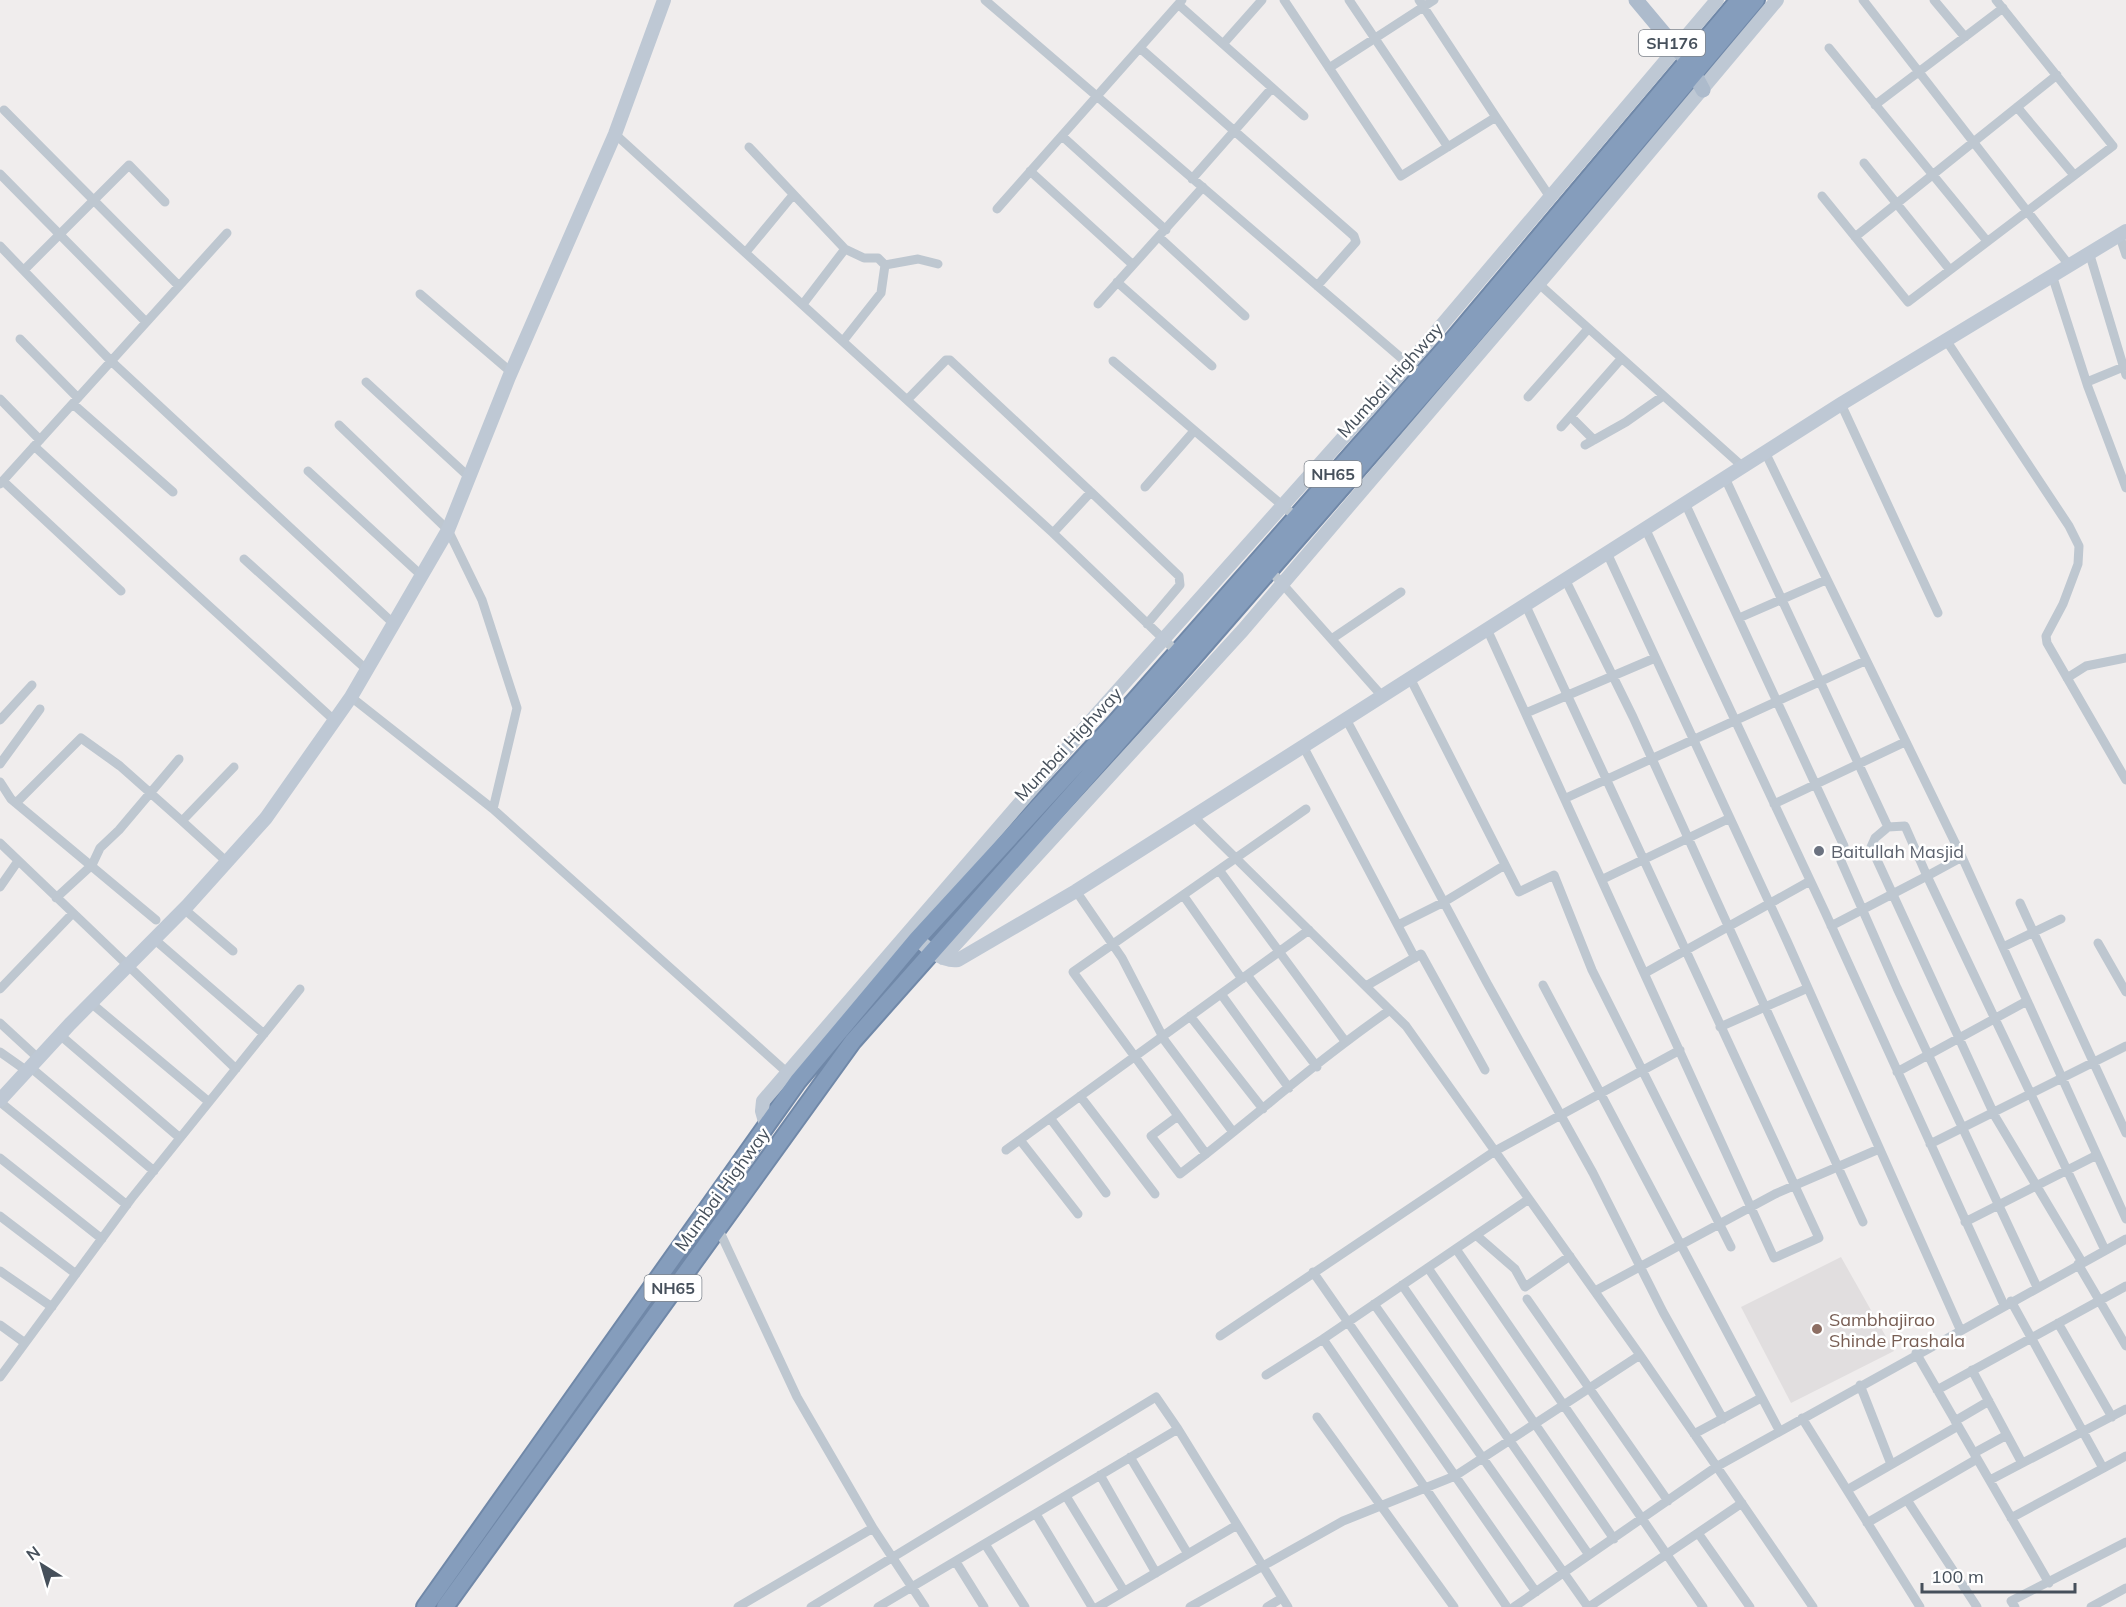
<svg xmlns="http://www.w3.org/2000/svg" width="2126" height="1607" font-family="Mulish,sans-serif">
	<rect width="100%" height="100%" fill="#f0eded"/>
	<path fill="#e1dedf" d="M1841,1257L1894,1351L1791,1403L1741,1307Z"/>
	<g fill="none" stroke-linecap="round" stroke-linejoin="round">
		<defs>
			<path id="highway" d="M425,1607L798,1081L917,939L1115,723L1455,337L1739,0
				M445,1607L853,1041L1192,659L1461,351L1756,0"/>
		</defs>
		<use href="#highway" stroke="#7088a8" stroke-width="20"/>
		<path stroke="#bec7d0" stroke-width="9" d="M985,0L1421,375
			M1284,0L1401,176L1496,117L1419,0
			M1349,0L1448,147
			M1863,0L2069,265
			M1934,0L1965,37
			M1179,5L1304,116
			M1223,44L1262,0
			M1140,48L1354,236L1356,242L1317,286
			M1829,48L1987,241
			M1329,68L1434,0
			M1875,105L2003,8
			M2017,107L2074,175
			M4,110L179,286
			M1496,117L1550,197
			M615,134L1053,533L1177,652
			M1062,136L1166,230
			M749,147L845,249L864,258H878L885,265
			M1864,163L1950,270
			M1030,171L1132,264
			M0,174L146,322
			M1192,179L1272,88
			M1822,196L1908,302L2113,146L1996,0
			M997,209L1182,0
			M2119,234L2126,255
			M1159,237L1245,316
			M1855,237L2057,75
			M0,246L111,361L394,624
			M746,252L793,195
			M2089,252L2126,375
			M24,270L129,165L165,202
			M2052,275L2088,387L2126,488
			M1117,282L1212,366
			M1539,284L1742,466
			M420,294L511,372
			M803,304L845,249
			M1098,304L1203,187
			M20,339L78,398
			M1946,340L2069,526L2079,546L2078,564L2063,604L2046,636L2047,643L2126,780
			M843,341L881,293L885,265L918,259L938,264
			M1113,361L1296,517
			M366,382L469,477
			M2087,382L2126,366
			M1528,397L1588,329
			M0,399L40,440
			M907,400L946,360H950L1091,492
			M73,404L173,492
			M1841,404L1938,613
			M1571,417L1594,440
			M339,425L448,530L482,600L517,708L493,809L791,1076
			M1561,427L1621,359
			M1585,445L1626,422L1663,396
			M34,446L334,720
			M1765,452L1962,857
			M308,471L422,576
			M1725,478L1888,827
			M3,481L121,591
			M0,484L227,233
			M1145,487L1194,431
			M1685,503L1844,846
			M1645,528L1825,912L2004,1305
			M1053,533L1091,492L1179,576L1180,585L1147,624
			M1607,553L1787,941L1960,1329
			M244,559L367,670
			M1270,570L1382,696
			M1565,579L1633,717L1863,1222
			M1739,618L1826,580
			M1487,629L1774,1258L1819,1238C1720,1027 1625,815 1525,604
			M1333,638L1401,592
			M1410,678L1519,892L1554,875L1592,970L1731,1247
			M2067,678L2086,666L2126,658
			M351,697L493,809
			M1526,713L1655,658
			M1346,719L1487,983L1593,1173L1663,1312L1723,1419
			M0,720L32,685
			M1303,746L1415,958
			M0,764L40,709
			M0,782L11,799L156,920
			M1566,798L1865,661
			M17,802L81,738L120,766L182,821
			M1774,804L1905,742
			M1306,809L1073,972L1206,1154C1267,1106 1326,1054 1390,1010
			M1193,816L1406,1026L1640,1355L1813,1607
			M0,843L236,1069
			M1841,861L1897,988L2037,1287
			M227,862L182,821L234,767
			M1219,870L1345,1041
			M1603,879L1730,818
			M0,887L18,861
			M1076,891L1122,958L1165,1041L1233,1132
			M1183,895L1242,979
			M56,898L92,865L100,848L119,830L179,759
			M2020,903L2126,1133
			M184,909L233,951
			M1398,925L1444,902L1505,865
			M1831,926C1863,909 1895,893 1927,876L1905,826L1888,827L1875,838L1871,847C1912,935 1952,1024 1993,1112L1996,1118L2082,1262
			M154,939L264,1034
			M2098,943L2126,992
			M2003,947L2061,919
			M1645,973L1810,881
			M1247,975L1317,1067
			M1543,985L1779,1430
			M1366,986L1421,954L1485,1070
			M0,989L72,914
			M1221,994L1289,1088
			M91,1003L209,1102
			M1190,1016L1263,1109
			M0,1023L38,1058
			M1720,1027L1808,988
			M60,1035L180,1138
			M0,1052L27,1071
			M30,1067L154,1171
			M1897,1072L2027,1001
			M1080,1096L1155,1194
			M0,1102L127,1205
			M1178,1116L1151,1136L1180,1174L1206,1154
			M1050,1118L1106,1193
			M1020,1140L1078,1214
			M1930,1144L2126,1046
			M1006,1150L1309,930
			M0,1158L102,1239
			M0,1216L76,1274
			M1965,1222L2097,1155
			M718,1228L797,1397L873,1528
			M1476,1235L1515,1269L1525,1287L1570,1256
			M1456,1249L1703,1607
			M2105,1250L1927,876L1962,857L2126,1219
			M2078,1264L2126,1346
			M1428,1268L1614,1539
			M0,1271L52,1307
			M1313,1272L1536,1592
			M1402,1285L1589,1555
			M1595,1291L1775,1194L1879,1149
			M1527,1299L1668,1501
			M2011,1301L2103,1468
			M1374,1304L1588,1607
			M2058,1323L2112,1417
			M0,1325L25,1343
			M1220,1336L1495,1151L1680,1050
			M1916,1353L2049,1583
			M1972,1370L2022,1463
			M1266,1375L1323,1339
			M0,1377L131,1199L300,989
			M1860,1385L1891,1464
			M1937,1390L2126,1286
			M1317,1417L1454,1607
			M1802,1418L1920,1607
			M1955,1421L1989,1401
			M1178,1429L1288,1607
			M1694,1434L1761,1398
			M1974,1453L2007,1435
			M1130,1457L1188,1554
			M1100,1475L1156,1573
			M1990,1480L2126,1409
			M1847,1490L1958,1426
			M1066,1496L1124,1591
			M1907,1500L1977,1607
			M1036,1514L1092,1607
			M2011,1518L2126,1456
			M1867,1523L1977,1459
			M1698,1533L1750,1607
			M985,1544L1025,1607
			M956,1562L984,1607
			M738,1607L873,1528L925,1607
			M811,1607L1156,1397L1178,1429L878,1607
			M1098,1607L1237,1525
			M1190,1607L1343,1521L1455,1476L1640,1355
			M1267,1607L1282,1598
			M1507,1607L1323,1339L1529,1199
			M1514,1607L1716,1467L2126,1239
			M1589,1607L1742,1503
			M2015,1607L2011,1601L2126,1542
			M2091,1607L2126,1588"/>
		<path stroke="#bec8d4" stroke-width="14" d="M910,932C922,943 940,963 958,960L1076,891L1841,404L2126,231
			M943,958L1243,630L1552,268L1777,0
			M0,1100L70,1024L188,905L266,818L351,697L448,530L509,377L615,134L664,0
			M766,1125L762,1111L763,1101L1095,716L1408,365L1717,0"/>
		<path stroke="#adbbcc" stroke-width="15" d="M1636,0L1688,62L1703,90"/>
		<use href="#highway" stroke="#859dbc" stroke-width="16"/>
	</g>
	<circle fill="#6b7280" stroke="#fff" stroke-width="2" cx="1819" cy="851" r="6"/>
	<circle fill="#8d6e63" stroke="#fff" stroke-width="2" cx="1817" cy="1329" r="6"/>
	<g text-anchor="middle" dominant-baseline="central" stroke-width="5" stroke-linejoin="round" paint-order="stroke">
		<g fill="#fff" stroke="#7e848c" stroke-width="1.5">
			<rect x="1639" y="30" width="66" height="26" rx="4.5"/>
			<rect x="1304.5" y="461" width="57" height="26" rx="4.5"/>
			<rect x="644.5" y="1275" width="57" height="26" rx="4.5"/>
		</g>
		<g font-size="16" font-weight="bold" fill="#46505b">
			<text x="1672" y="43">SH176</text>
			<text x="1333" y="474">NH65</text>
			<text x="673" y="1288">NH65</text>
		</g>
		<g font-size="18" fill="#46505b" stroke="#fff">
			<text transform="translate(1390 380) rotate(-48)">Mumbai Highway</text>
			<text transform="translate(1068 744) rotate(-47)">Mumbai Highway</text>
			<text transform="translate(722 1189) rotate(-54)">Mumbai Highway</text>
		</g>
		<g font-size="18" fill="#5b616d" stroke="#fff" text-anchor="start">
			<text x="1831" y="851">Baitullah Masjid</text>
		</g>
		<g font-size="18" fill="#785e54" stroke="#fff" text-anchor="start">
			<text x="1829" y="1319">Sambhajirao<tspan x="1829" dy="21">Shinde Prashala</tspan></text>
		</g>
	</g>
	<g transform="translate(42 1565) rotate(323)" stroke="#ffffff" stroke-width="4.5" paint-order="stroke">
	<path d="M0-4.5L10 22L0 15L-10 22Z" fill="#46505b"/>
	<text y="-9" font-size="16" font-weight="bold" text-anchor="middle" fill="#46505b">N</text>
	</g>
	<path d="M1922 1583v9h153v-9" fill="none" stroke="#46505b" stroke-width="3"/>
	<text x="1931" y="1583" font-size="18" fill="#46505b" stroke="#ffffff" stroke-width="4.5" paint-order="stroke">100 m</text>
</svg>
